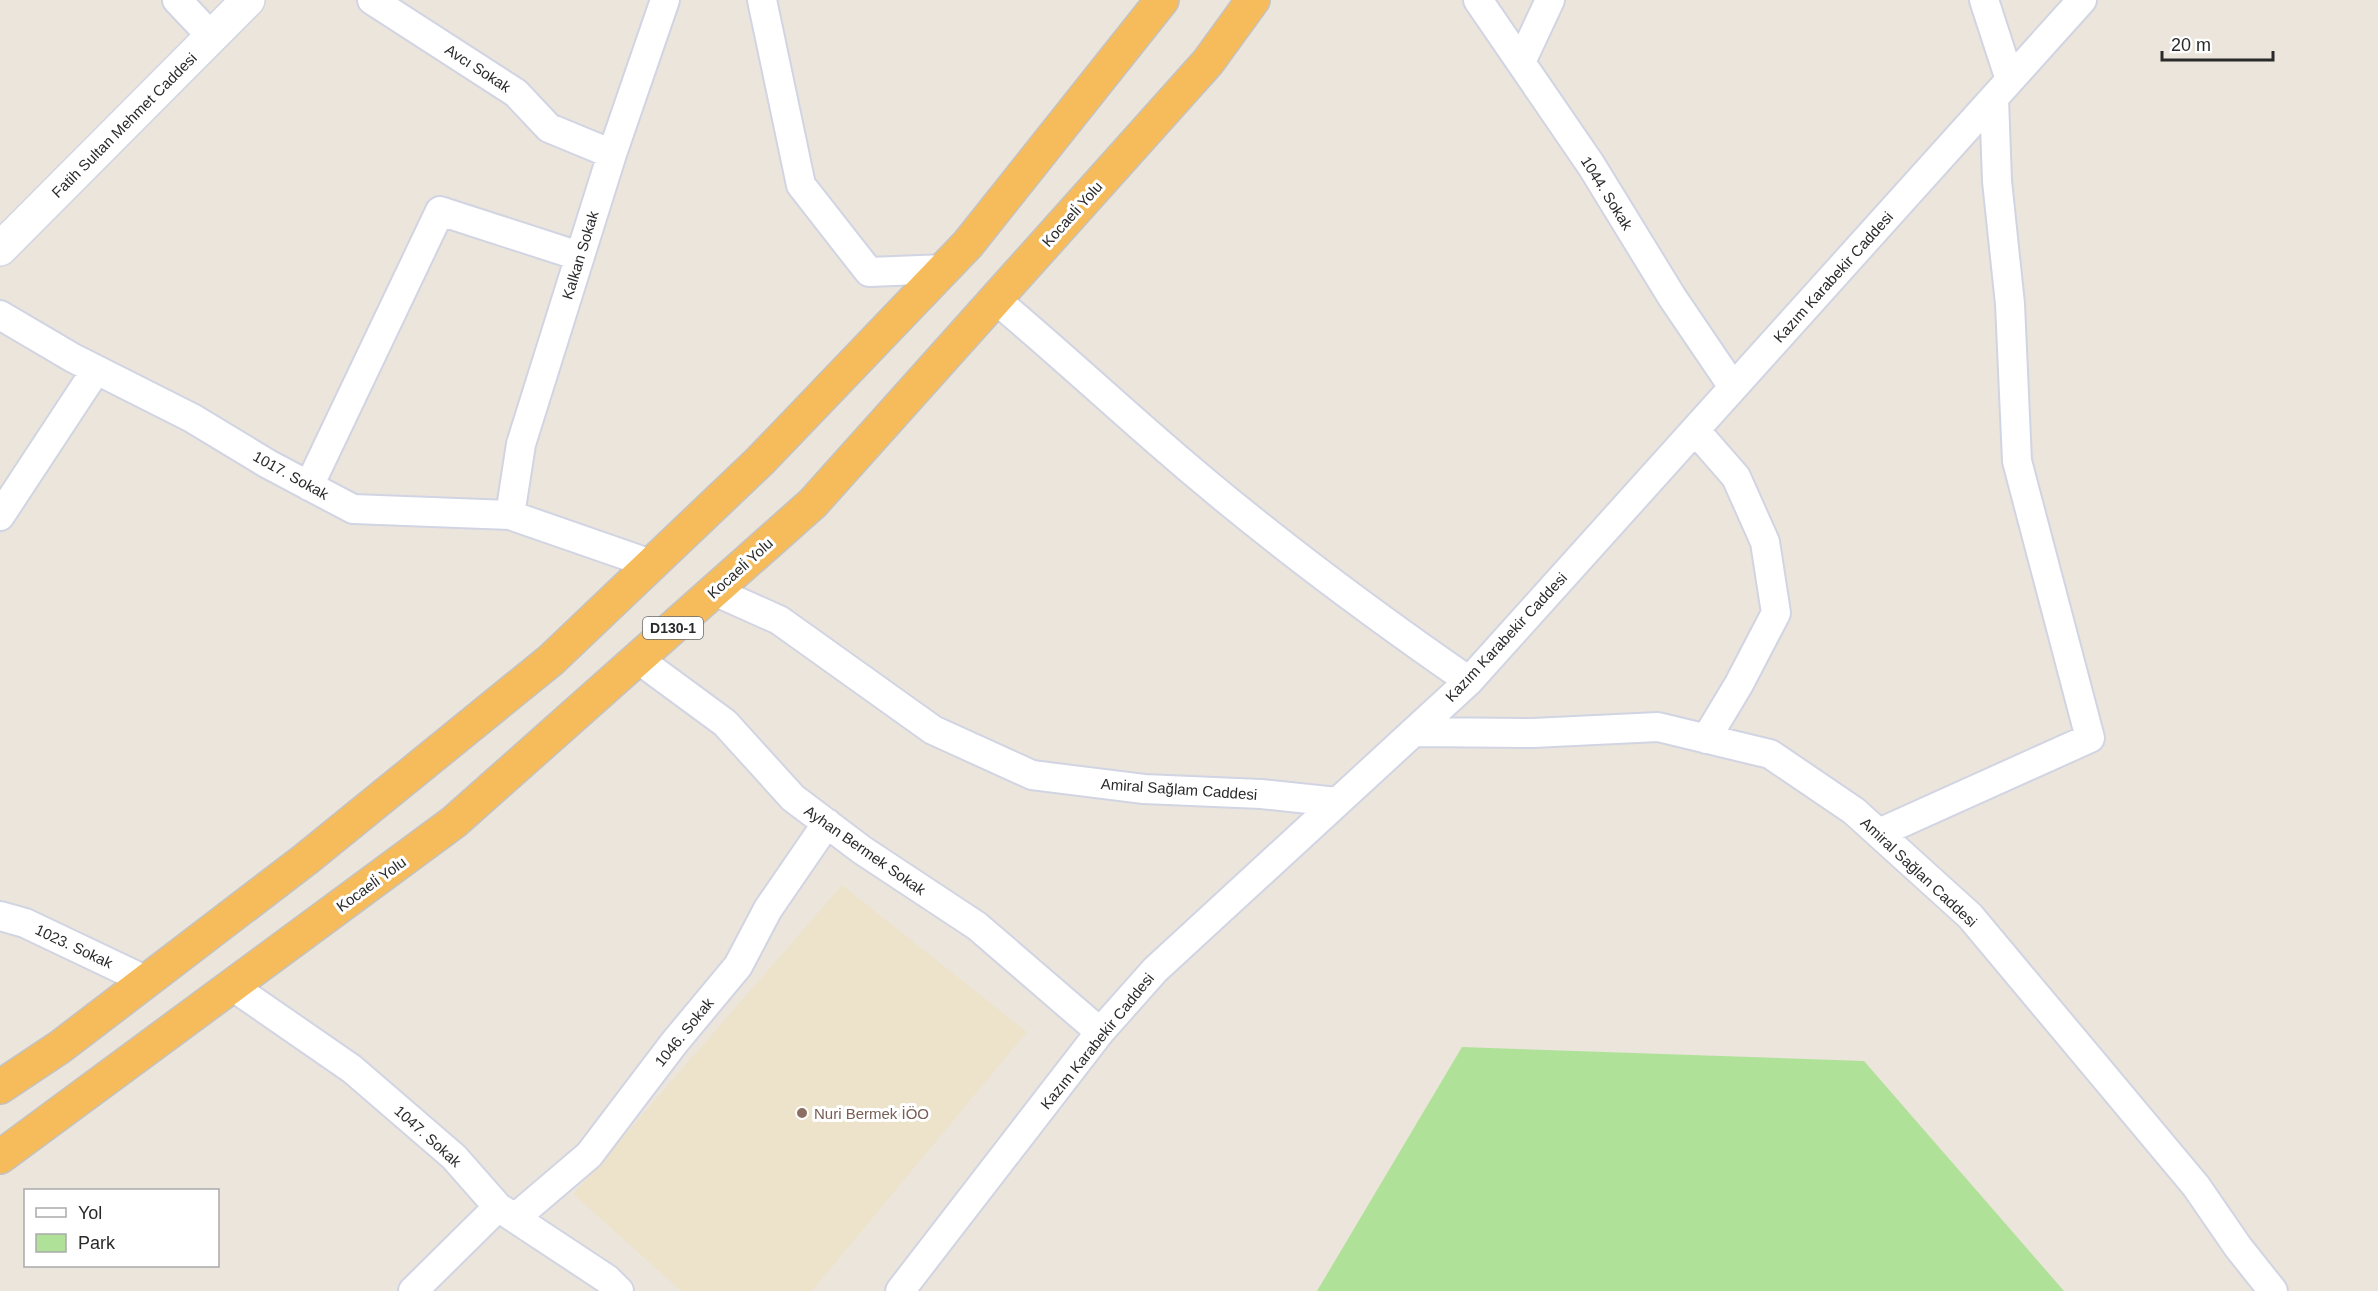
<svg xmlns="http://www.w3.org/2000/svg" width="2378" height="1291" font-family="Helvetica,sans-serif">
	<rect width="100%" height="100%" fill="#ece5dc"/>
	<path fill="#ede3cb" d="M842,885L1027,1032L812,1291H681L573,1194Z"/>
	<path fill="#afe298" d="M1462,1047L1864,1061L2064,1291H1317Z"/>
	<g fill="none" stroke-linecap="round" stroke-linejoin="round">
		<defs>
			<path id="minor" d="M177,0L212,37
				M372,0L516,93L549,128L612,154
				M762,0L801,185L869,272L946,269
				M1478,0L1591,165L1672,297L1733,387
				M1984,0L2010,80
				M1521,62L1550,0
				M995,299C1050,345 1102,393 1156,440C1254,526 1362,607 1469,681
				M0,315L73,358L192,418L268,464L353,509L510,515L651,564
				M1695,430L1736,477L1765,542L1776,613L1739,684L1706,739
				M309,486L440,211L579,256
				M510,515L521,444L612,154L665,0
				M0,516L96,370
				M714,591L779,620L933,730L1032,775L1144,789L1261,794L1337,802
				M638,659L725,723L793,798L862,850L977,926L1100,1032
				M1414,732L1533,733L1658,727L1770,754L1854,811L1970,916L2196,1186L2238,1247L2273,1291
				M1879,833L2090,738L2017,461L2010,304L1997,181L1994,98
				M0,916L25,923L147,981
				M232,986L352,1069L454,1157L498,1207L607,1279L619,1291
				M515,1218L589,1155L674,1043L738,966L768,909L827,823
				M413,1291L498,1207
				M900,1291L1100,1032L1155,970L1469,681L2082,0"/>
			<path id="tertiary" d="M0,249L248,0"/>
			<path id="trunk" d="M0,1087L60,1047L306,859L551,660L760,461L968,244L1162,0
				M0,1157L454,822L813,503L1208,62L1253,0"/>
		</defs>
		<use href="#minor" stroke="#d1d4e2" stroke-width="32"/>
		<use href="#tertiary" stroke="#d1d4e2" stroke-width="36"/>
		<use href="#trunk" stroke="#c3c3c3" stroke-width="36"/>
		<use href="#minor" stroke="#fff" stroke-width="28"/>
		<use href="#tertiary" stroke="#fff" stroke-width="33"/>
		<use href="#trunk" stroke="#f6bb5a" stroke-width="33"/>
	</g>
	<circle fill="#8d6e63" stroke="#fff" stroke-width="2" cx="802" cy="1113" r="6"/>
	<g text-anchor="middle" dominant-baseline="central" stroke-width="6" stroke-linejoin="round" paint-order="stroke">
		<rect fill="#fff" stroke="#6a6a6a" stroke-width="1.5" x="643" y="617" width="60" height="22" rx="4.5"/>
		<g font-size="14" font-weight="bold" fill="#2a2a2a">
			<text x="673" y="628">D130-1</text>
		</g>
		<g font-size="15" fill="#2a2a2a" stroke="#fff">
			<text transform="translate(478 68) rotate(33)">Avcı Sokak</text>
			<text transform="translate(124 125) rotate(-45)">Fatih Sultan Mehmet Caddesi</text>
			<text transform="translate(1607 193) rotate(58)">1044. Sokak</text>
			<text transform="translate(1072 214) rotate(-48)">Kocaeli̇ Yolu</text>
			<text transform="translate(580 255) rotate(-73)">Kalkan Sokak</text>
			<text transform="translate(1833 277) rotate(-48)">Kazım Karabekir Caddesi</text>
			<text transform="translate(291 475) rotate(29)">1017. Sokak</text>
			<text transform="translate(740 568) rotate(-42)">Kocaeli̇ Yolu</text>
			<text transform="translate(1506 637) rotate(-47)">Kazım Karabekir Caddesi</text>
			<text transform="translate(1179 789) rotate(4)">Amiral Sağlam Caddesi</text>
			<text transform="translate(865 850) rotate(35)">Ayhan Bermek Sokak</text>
			<text transform="translate(1919 872) rotate(43)">Amiral Sağlan Caddesi</text>
			<text transform="translate(371 884) rotate(-36)">Kocaeli̇ Yolu</text>
			<text transform="translate(74 946) rotate(25)">1023. Sokak</text>
			<text transform="translate(684 1032) rotate(-51)">1046. Sokak</text>
			<text transform="translate(1097 1041) rotate(-51)">Kazım Karabekir Caddesi</text>
			<text transform="translate(428 1136) rotate(42)">1047. Sokak</text>
		</g>
		<g font-size="15" fill="#785e54" stroke="#fff" text-anchor="start">
			<text x="814" y="1113">Nuri Bermek İÖO</text>
		</g>
	</g>
	<rect x="24" y="1189" width="195" height="78" fill="#ffffff" stroke="#aaaaaa" stroke-width="1.5"/>
	<rect x="36" y="1208" width="30" height="9" fill="#ffffff" stroke="#aaaaaa" stroke-width="1.5"/>
	<text x="78" y="1219" font-size="18" fill="#2a2a2a">Yol</text>
	<rect x="36" y="1234" width="30" height="18" fill="#afe298" stroke="#aaaaaa" stroke-width="1.5"/>
	<text x="78" y="1249" font-size="18" fill="#2a2a2a">Park</text>
	<path d="M2162 51v9h111v-9" fill="none" stroke="#2a2a2a" stroke-width="3"/>
	<text x="2171" y="51" font-size="18" fill="#2a2a2a" stroke="#ffffff" stroke-width="4.5" paint-order="stroke">20 m</text>
</svg>
